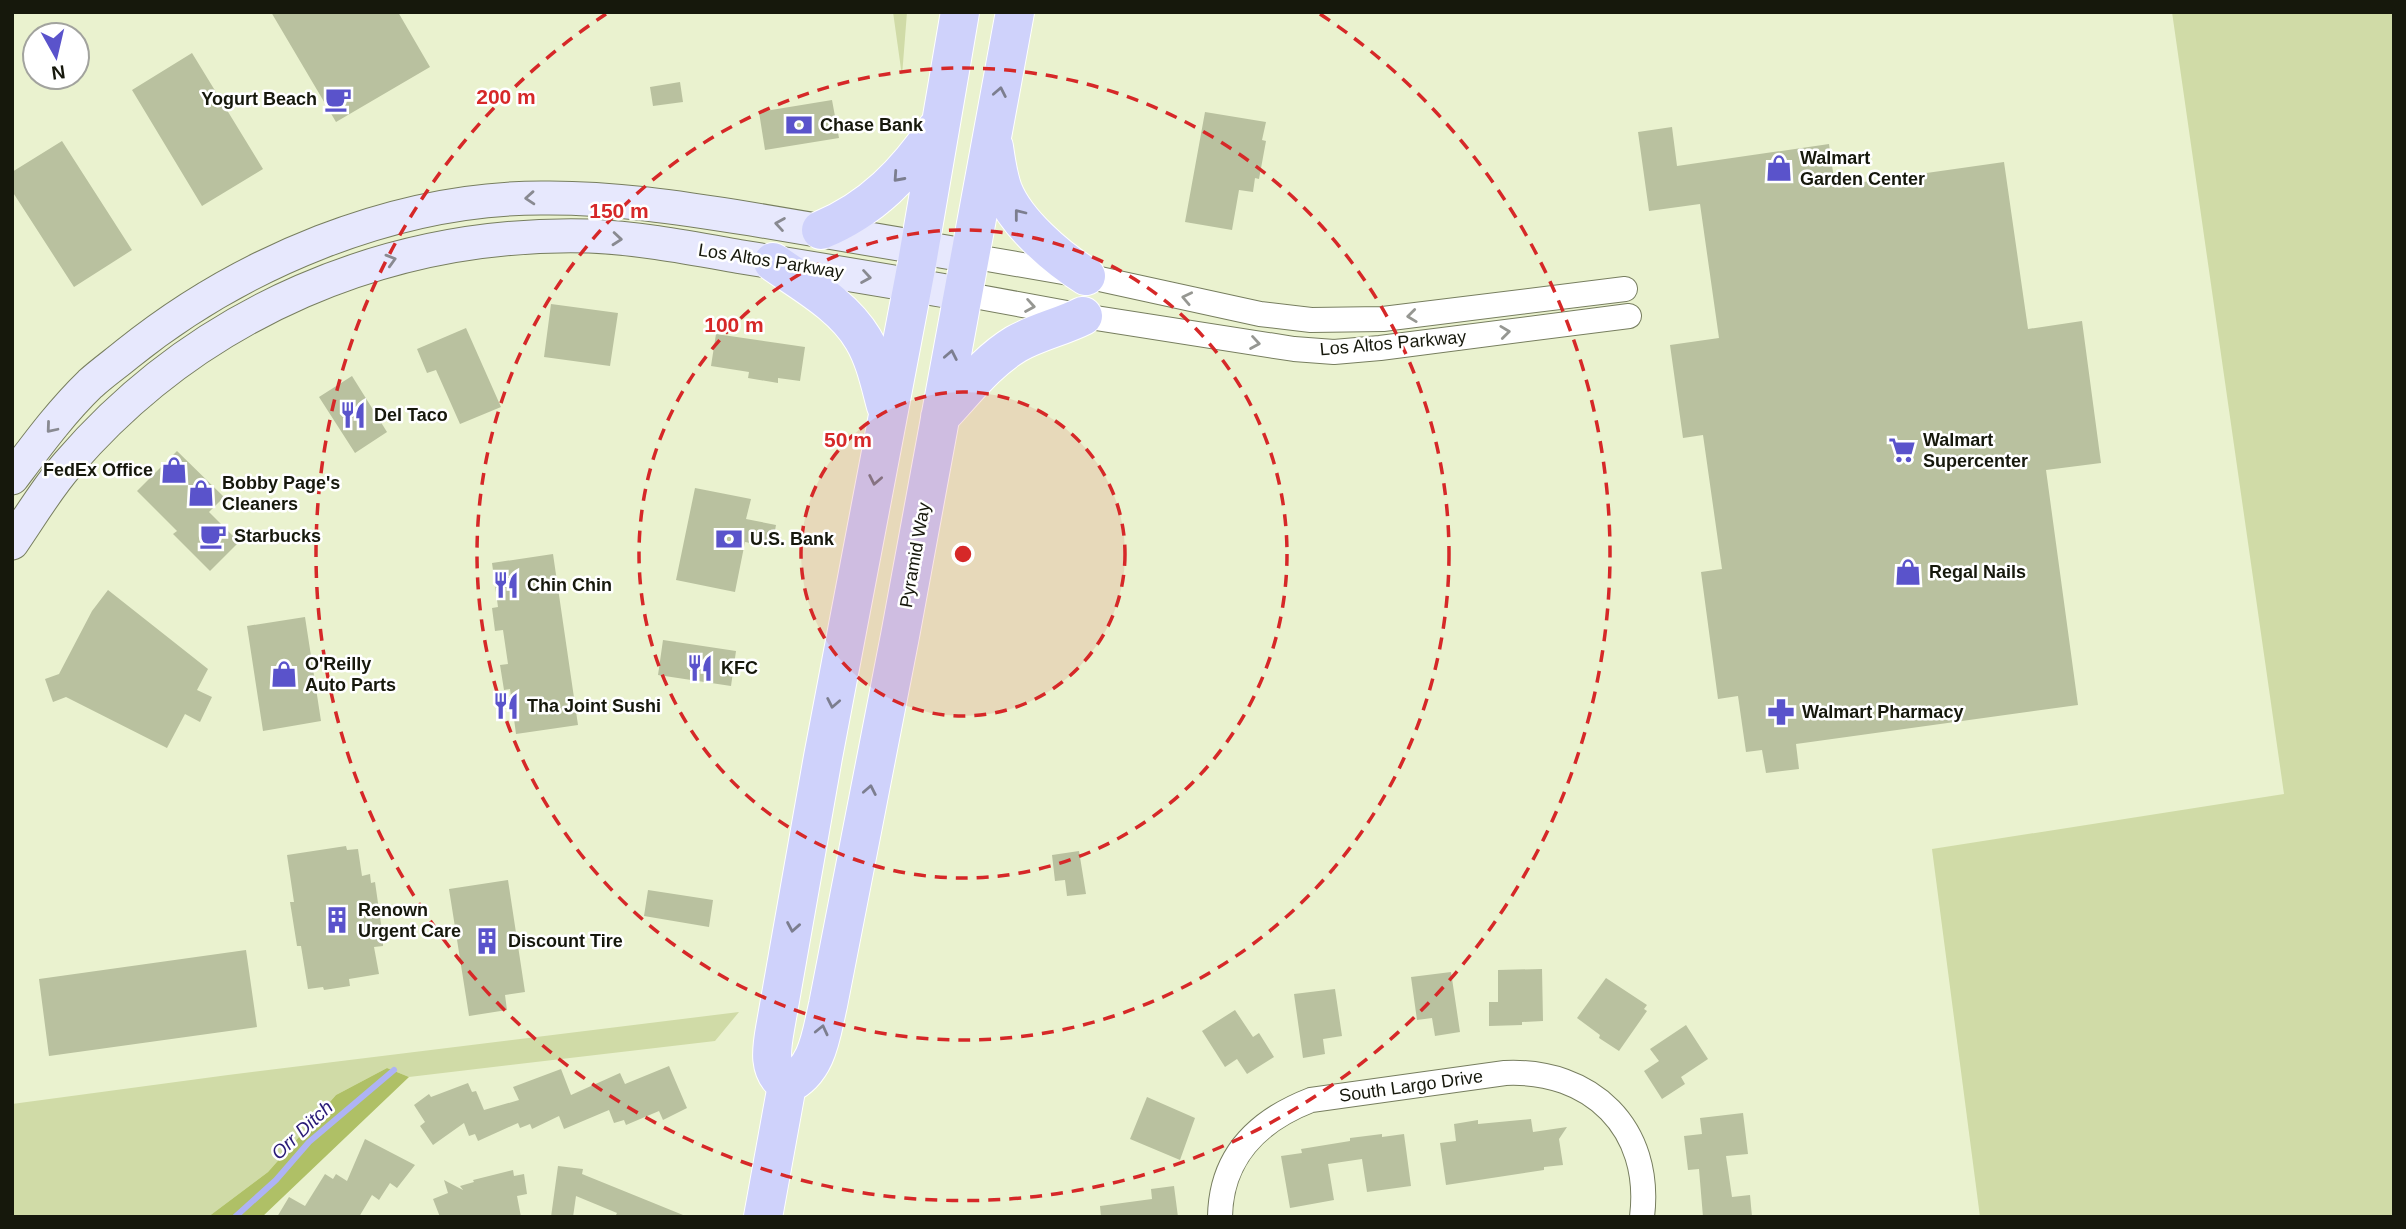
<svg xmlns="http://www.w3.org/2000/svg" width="2406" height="1229" font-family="Helvetica,sans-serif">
	<rect width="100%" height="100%" fill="#eaf2cf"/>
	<path fill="#d0dba7" d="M893,12H907L902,76Z
		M2172,12H2394V1217H1980L1932,849L2284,794Z
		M739,1012L715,1041L409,1077L387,1068L336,1095L268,1172L208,1217H12V1104L228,1075Z"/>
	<path fill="#afc066" d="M387,1068L409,1077L262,1217H208L268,1172L336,1095Z"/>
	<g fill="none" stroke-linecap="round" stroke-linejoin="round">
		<path stroke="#aeb3f5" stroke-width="6" d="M235,1217L276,1180L309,1142L394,1070"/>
	</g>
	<path fill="#b9c19f" d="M271,12H398L430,67L336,122Z
		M192,53L263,169L202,206L132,90Z
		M680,82L683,102L653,106L650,87Z
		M832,100L839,138L765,150L759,112Z
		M1205,112L1266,122L1262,140L1266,141L1259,179L1255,178L1253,192L1239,190L1232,230L1185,222Z
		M1672,127L1677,166L1829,144L1835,186L2004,162L2028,329L2082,321L2101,463L2046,470L2078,705L1796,744L1799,769L1766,773L1762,750L1746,752L1738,696L1718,699L1701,572L1722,569L1703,435L1683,438L1670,345L1719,338L1700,204L1649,211L1638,132Z
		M62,141L132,250L74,287L12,191V172Z
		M551,304L618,313L610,366L544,357Z
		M466,328L501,407L460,424L436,370L427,373L417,349Z
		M716,334L805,347L800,381L778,378V383L748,378L749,372L711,366Z
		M352,376L387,432L355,453L319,397Z
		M177,451L224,497L209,512L239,542L210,571L173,534L177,531L137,491Z
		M695,488L751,499L746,519L776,525L772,547L745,542L735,592L676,580Z
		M553,554L578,725L516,734L510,689L504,690L500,665L508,664L503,630L495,631L492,608L498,607L492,563Z
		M108,590L208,669L197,690L212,697L200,722L185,714L167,748L66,697L53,702L45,679L59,674L92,611Z
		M305,617L321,721L263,731L247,626Z
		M663,640L736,651L731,686L658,675Z
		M346,846L347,850L358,849L362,876L370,874L371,883L375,882L383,938V946L374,947L379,974L349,979L350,986L324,990L323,987L308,989L301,946H297L290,902H294L287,855Z
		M1079,851L1086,894L1067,896L1065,880L1055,881L1052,855Z
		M508,880L525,992L505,995L507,1010L469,1016L449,889Z
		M648,890L713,900L709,927L644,916Z
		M246,950L257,1027L49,1056L39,979Z
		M1542,969L1543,1021L1522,1022V1025L1489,1026V1002H1498V970Z
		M1451,972L1460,1032L1435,1036L1432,1018L1417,1020L1411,977Z
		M1606,978L1647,1005L1644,1009L1647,1011L1619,1051L1599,1038L1600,1035L1577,1018Z
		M1335,989L1342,1036L1323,1039L1325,1054L1303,1058L1294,994Z
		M1235,1010L1253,1037L1259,1033L1274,1057L1247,1074L1237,1059L1225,1067L1202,1031Z
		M1686,1025L1708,1059L1681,1077L1685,1084L1662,1099L1644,1071L1659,1061L1650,1049Z
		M669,1066L687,1108L663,1120L659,1111L626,1125L624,1120L614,1123L609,1110L564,1129L559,1116L532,1129L530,1124L520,1128L518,1123L478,1141L475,1134L469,1136L464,1123L433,1145L420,1126L425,1122L414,1105L429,1094L431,1097L468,1083L472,1092L476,1091L484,1110L519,1100L513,1087L561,1069L571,1095L620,1073L625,1084Z
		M1147,1097L1195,1118L1180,1160L1130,1139Z
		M1743,1113L1748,1154L1726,1156L1732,1197L1750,1195L1752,1217H1703L1699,1169L1688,1170L1684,1136L1702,1134L1700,1118Z
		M1531,1119L1533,1132L1567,1127L1559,1139L1563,1165L1544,1167V1170L1446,1185L1440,1143L1456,1141L1454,1124L1478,1120V1124Z
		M1382,1134V1137L1404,1134L1411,1186L1367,1192L1362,1159L1328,1164L1334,1200L1290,1208L1281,1156L1302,1153L1301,1149L1350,1141V1138Z
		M365,1139L415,1165L397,1188L390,1183L379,1200L372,1195L359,1217H277L289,1197L305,1206L325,1174L333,1179L336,1174L347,1181Z
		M558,1166L583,1169L582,1174L688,1217H615L617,1213L576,1196L573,1217H551Z
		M513,1170L514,1176L524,1174L527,1194L517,1196L521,1217H440L433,1199L448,1193L444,1180L463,1190L460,1186L474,1182L473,1180Z
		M1174,1186L1178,1217H1101L1100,1206L1152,1199L1151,1189Z"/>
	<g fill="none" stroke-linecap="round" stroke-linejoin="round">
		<defs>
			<path id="minor" d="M970,256L1086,276L1260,314L1311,320L1383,319L1625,289
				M963,294L1083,316L1294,349L1334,352L1380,348L1629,316
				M1220,1217C1221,1157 1257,1121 1311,1100L1505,1073C1591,1069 1653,1128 1642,1217"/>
			<path id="secondary" d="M12,478C37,445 61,412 90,384C102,373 115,364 127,354C240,263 394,198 541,198C611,197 682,208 751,219C824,231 897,243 970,256
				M12,543C30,517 47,488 68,464C199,312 388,231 589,236C640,238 691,248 742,257C816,269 890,281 963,294"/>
			<path id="primary" d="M994,147C996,161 998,176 1003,190C1016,223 1057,258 1086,276
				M821,230C872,209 906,173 937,128
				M773,262C804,284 843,305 863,339C875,359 880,384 886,406
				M940,417C964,392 986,362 1016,344C1037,332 1061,327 1083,316
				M787,1085C818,1070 821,1035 828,1005L900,636L1015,12
				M787,1085C766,1070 772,1046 776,1023L823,757L917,263L960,12
				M763,1217L787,1085"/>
		</defs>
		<use href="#minor" stroke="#777e5f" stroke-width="26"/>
		<use href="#secondary" stroke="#777e5f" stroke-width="35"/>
		<use href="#primary" stroke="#fff" stroke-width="40"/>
		<use href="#minor" stroke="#fff" stroke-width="24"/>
		<use href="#secondary" stroke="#e7e8fd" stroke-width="33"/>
		<use href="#primary" stroke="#cfd2fb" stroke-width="38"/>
	</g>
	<defs><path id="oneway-chevron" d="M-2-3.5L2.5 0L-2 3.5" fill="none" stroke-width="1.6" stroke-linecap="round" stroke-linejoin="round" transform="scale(1.75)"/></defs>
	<g stroke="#7c7e8f">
		<use href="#oneway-chevron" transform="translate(1000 92) rotate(-79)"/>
		<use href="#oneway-chevron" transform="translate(898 177) rotate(132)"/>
		<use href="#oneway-chevron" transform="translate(1019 214) rotate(-128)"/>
		<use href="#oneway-chevron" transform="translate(951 355) rotate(-79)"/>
		<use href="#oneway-chevron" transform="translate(875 480) rotate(101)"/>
		<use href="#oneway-chevron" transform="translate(833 703) rotate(101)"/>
		<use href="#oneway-chevron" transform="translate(870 790) rotate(-79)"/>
		<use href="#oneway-chevron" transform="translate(793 927) rotate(100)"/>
		<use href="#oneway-chevron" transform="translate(822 1030) rotate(-77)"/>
	</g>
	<g stroke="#898a91">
		<use href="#oneway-chevron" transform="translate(530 198) rotate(176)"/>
		<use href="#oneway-chevron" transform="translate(780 224) rotate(-171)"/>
		<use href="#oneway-chevron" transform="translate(617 239) rotate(5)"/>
		<use href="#oneway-chevron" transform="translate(391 260) rotate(-16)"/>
		<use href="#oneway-chevron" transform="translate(866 277) rotate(9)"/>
		<use href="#oneway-chevron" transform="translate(51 428) rotate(130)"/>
	</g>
	<g stroke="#969792">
		<use href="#oneway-chevron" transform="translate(1187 298) rotate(-168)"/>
		<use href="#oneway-chevron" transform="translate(1030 306) rotate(10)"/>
		<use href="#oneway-chevron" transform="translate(1412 316) rotate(173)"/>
		<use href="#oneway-chevron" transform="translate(1505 332) rotate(-7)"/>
		<use href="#oneway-chevron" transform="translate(1255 343) rotate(9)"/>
	</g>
	<circle cx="963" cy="554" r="162" fill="#d62828" fill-opacity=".12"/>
	<g fill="none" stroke="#d62828" stroke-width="3.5" stroke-dasharray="12 9">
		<circle cx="963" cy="554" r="162"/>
		<circle cx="963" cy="554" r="324"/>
		<circle cx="963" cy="554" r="486"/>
		<path d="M1320 14A647 647 0 1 1 606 14"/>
	</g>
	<defs>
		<symbol id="cafe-bare" viewBox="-9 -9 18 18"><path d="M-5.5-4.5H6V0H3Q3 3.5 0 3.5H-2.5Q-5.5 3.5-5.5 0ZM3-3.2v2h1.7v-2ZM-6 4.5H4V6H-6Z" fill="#5a53cb" stroke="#fff" stroke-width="2.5" paint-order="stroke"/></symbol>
		<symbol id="bank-bare" viewBox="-9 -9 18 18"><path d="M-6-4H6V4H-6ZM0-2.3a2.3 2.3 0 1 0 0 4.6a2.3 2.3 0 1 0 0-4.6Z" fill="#5a53cb" stroke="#fff" stroke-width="2.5" paint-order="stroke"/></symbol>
		<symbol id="shop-bare" viewBox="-9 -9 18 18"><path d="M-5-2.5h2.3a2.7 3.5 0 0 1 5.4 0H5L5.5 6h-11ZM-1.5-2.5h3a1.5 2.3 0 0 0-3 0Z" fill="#5a53cb" stroke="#fff" stroke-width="2.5" paint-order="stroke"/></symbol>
		<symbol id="restaurant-bare" viewBox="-9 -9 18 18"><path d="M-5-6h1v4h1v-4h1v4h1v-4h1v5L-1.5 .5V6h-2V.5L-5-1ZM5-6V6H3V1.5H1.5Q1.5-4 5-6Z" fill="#5a53cb" stroke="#fff" stroke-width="2.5" paint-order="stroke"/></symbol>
		<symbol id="supermarket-bare" viewBox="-9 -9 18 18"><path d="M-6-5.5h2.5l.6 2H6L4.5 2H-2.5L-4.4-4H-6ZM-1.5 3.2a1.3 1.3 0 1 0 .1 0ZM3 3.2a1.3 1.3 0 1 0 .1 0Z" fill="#5a53cb" stroke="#fff" stroke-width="2.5" paint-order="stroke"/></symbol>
		<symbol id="pharmacy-bare" viewBox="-9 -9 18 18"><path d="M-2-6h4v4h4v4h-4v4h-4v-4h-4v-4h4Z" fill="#5a53cb" stroke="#fff" stroke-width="2.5" paint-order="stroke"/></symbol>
		<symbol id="building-bare" viewBox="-9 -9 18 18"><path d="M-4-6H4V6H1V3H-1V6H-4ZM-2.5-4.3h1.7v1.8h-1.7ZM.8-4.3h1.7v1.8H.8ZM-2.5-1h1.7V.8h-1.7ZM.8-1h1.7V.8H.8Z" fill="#5a53cb" stroke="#fff" stroke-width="2.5" paint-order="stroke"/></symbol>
	</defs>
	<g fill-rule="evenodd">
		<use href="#cafe-bare" x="319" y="80" width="38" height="38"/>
		<use href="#bank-bare" x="780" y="106" width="38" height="38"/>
		<use href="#shop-bare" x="1760" y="149" width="38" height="38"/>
		<use href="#restaurant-bare" x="334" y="396" width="38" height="38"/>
		<use href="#supermarket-bare" x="1883" y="431" width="38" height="38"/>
		<use href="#shop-bare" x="155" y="451" width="38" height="38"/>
		<use href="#shop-bare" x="182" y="474" width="38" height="38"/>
		<use href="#cafe-bare" x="194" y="517" width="38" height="38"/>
		<use href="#bank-bare" x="710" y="520" width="38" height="38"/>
		<use href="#shop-bare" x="1889" y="553" width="38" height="38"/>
		<use href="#restaurant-bare" x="487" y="566" width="38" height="38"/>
		<use href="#restaurant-bare" x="681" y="649" width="38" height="38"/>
		<use href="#shop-bare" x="265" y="655" width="38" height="38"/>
		<use href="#restaurant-bare" x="487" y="687" width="38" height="38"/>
		<use href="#pharmacy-bare" x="1762" y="693" width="38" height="38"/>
		<use href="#building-bare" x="318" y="901" width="38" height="38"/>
		<use href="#building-bare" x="468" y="922" width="38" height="38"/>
	</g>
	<g text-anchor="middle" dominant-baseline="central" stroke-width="5" stroke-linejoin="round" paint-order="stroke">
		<g font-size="18" font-weight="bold" fill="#16180c" stroke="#fff" text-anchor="start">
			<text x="317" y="99" text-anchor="end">Yogurt Beach</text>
			<text x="820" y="125">Chase Bank</text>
			<text x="1800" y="158">Walmart<tspan x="1800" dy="21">Garden Center</tspan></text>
			<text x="374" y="415">Del Taco</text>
			<text x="1923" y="440">Walmart<tspan x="1923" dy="21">Supercenter</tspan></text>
			<text x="153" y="470" text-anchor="end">FedEx Office</text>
			<text x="222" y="483">Bobby Page's<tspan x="222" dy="21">Cleaners</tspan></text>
			<text x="234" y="536">Starbucks</text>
			<text x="750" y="539">U.S. Bank</text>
			<text x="1929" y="572">Regal Nails</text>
			<text x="527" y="585">Chin Chin</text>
			<text x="305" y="664">O'Reilly<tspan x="305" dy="21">Auto Parts</tspan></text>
			<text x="721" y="668">KFC</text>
			<text x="527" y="706">Tha Joint Sushi</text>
			<text x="1802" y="712">Walmart Pharmacy</text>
			<text x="358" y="910">Renown<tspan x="358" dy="21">Urgent Care</tspan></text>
			<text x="508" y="941">Discount Tire</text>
		</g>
		<g font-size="18" fill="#16180c" stroke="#fff">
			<text transform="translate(771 261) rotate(9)">Los Altos Parkway</text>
			<text transform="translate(1393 343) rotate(-5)">Los Altos Parkway</text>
			<text transform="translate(915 555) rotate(-80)">Pyramid Way</text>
			<text transform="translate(1411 1086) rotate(-8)">South Largo Drive</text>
		</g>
		<g font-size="19" font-style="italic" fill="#291a77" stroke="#fff">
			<text transform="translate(302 1130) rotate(-43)">Orr Ditch</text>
		</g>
	</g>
	<circle cx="963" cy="554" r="10" fill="#d62828" stroke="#fff" stroke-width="3.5"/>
	<g font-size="21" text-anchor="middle" font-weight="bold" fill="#d62828" stroke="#fff" stroke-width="5" stroke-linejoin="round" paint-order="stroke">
		<text x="506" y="104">200 m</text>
		<text x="619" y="218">150 m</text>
		<text x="734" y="332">100 m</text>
		<text x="848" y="447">50 m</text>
	</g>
	<rect width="2406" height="1229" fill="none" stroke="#16180c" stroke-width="28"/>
	<g transform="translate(56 56) rotate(172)"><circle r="33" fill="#ffffff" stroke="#a2a39e" stroke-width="2"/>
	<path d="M0-5L12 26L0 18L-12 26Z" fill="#5a53cb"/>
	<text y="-10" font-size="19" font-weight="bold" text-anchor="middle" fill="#16180c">N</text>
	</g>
</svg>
